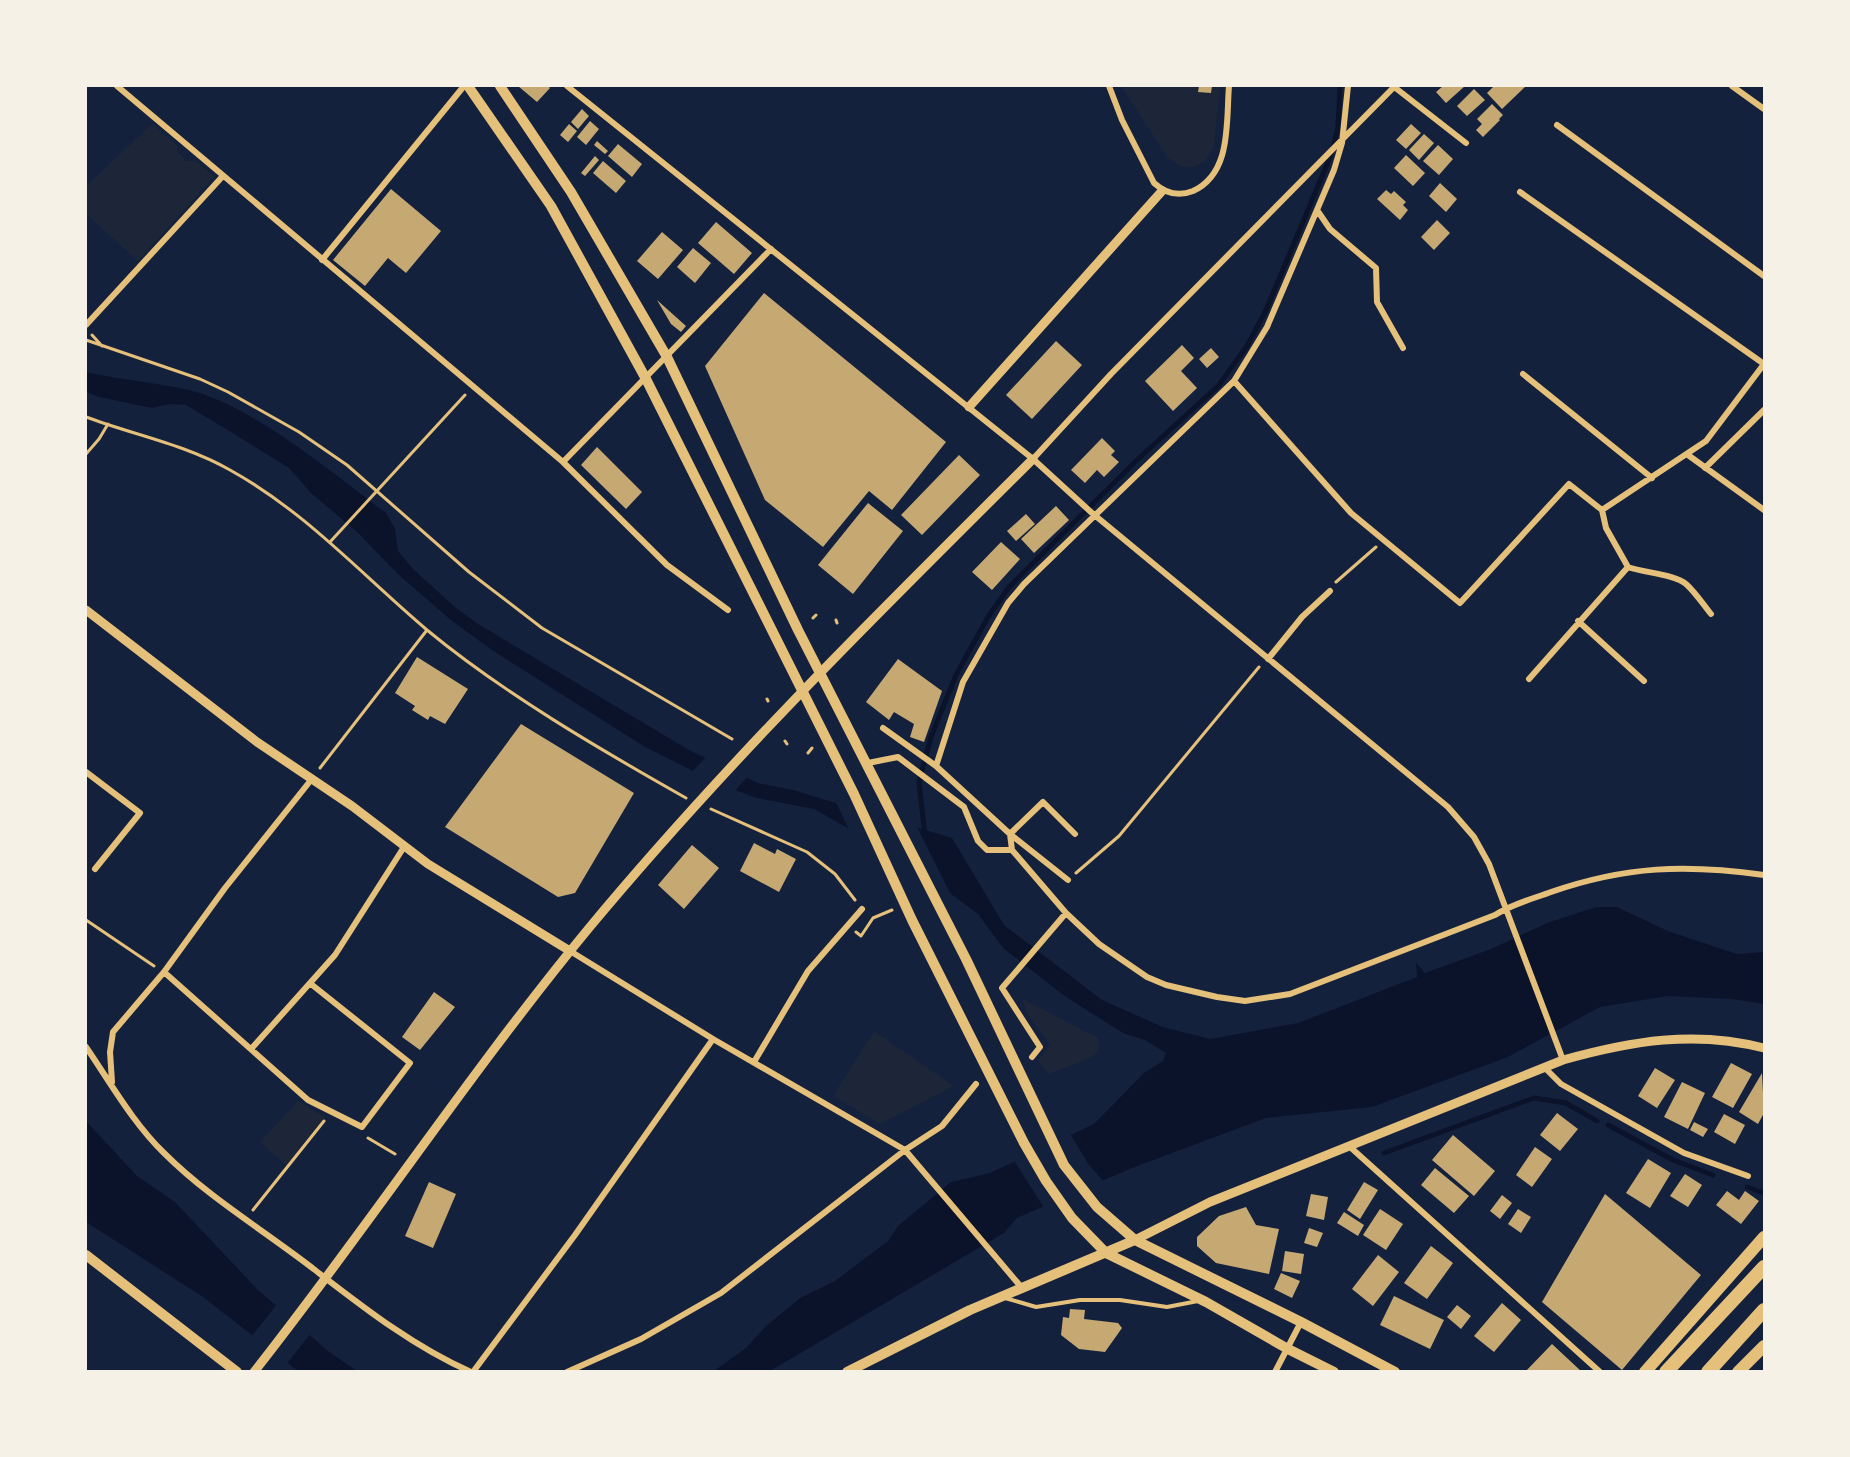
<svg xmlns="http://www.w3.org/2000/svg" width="1850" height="1457" font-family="'Nunito Sans',sans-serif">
	<rect width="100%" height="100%" fill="#14213d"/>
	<path fill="#1d2539" d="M1121,86H1220L1214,146L1205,161L1192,168L1180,166L1168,158Z
		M152,124L177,145L178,152L186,161H196L214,177L138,261L86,214V186Z
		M1023,999L1098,1038L1099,1051L1091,1058L1048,1074L1038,1061L1050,1045L1026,1012Z
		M874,1031L954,1086L880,1124L833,1096Z
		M298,1101L325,1117L286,1165L260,1142Z"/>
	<path fill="#0b132b" d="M86,372C120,380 154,382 189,390C250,404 335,475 386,513L395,529L398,551L413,569L456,608L478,624L689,750L758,783L793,790L952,838L1004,925L1102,1000L1163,1027L1210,1039L1298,1023L1417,977L1416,963L1425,973L1491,949L1547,923L1596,907H1617L1668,931L1737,954L1764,952V1004L1732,999L1668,996L1600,1007L1508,1057L1372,1107L1266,1118L1132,1168L1017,1218L1004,1233L770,1371H714L746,1348L766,1326L800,1298L835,1281L888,1241L898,1226L951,1182L990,1173L1094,1124L1144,1073L1163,1061L1166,1053L1145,1040L1123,1033L1066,997L1003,948L978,914L909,863L814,809L757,798L721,785L645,747L492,650L452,621L399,575L356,531L311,493L289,468L236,435L186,405L169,404L152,408L99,397L86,392Z
		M86,1121L137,1176L175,1202L257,1289L328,1351L357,1371H298L203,1297L86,1222Z"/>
	<path fill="#14213d" d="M708,755L749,775L733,793L691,773Z
		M835,800L916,825L953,899L907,865L851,834Z
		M1069,1132L1089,1165L1105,1183L1045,1209L1013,1159Z
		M278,1303L311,1333L285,1366L250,1338Z"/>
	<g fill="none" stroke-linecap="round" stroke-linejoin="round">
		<path stroke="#0b132b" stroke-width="5" d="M925,836L919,782L931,737L956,675L988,617L1009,587L1137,460L1218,386L1247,346L1266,310L1331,155L1338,127L1340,86
			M1608,1125L1673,1160L1713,1175
			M1384,1153L1534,1098L1566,1103L1597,1121
			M1747,1187L1764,1193"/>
	</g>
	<path fill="#c6a872" d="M518,86H548L550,88L537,102Z
		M1199,86H1212L1211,93L1198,92Z
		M1443,86H1465L1446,103L1436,92Z
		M1494,86H1526L1502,109L1487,93Z
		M1474,89L1485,100L1467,116L1457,106Z
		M1492,104L1503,115L1499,119L1500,120L1483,137L1476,130L1482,124L1477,119Z
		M582,109L589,116L578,129L571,122Z
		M590,121L599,129L586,145L577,137Z
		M569,124L577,131L568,142L560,135Z
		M1411,124L1421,133L1406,149L1396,140Z
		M1424,134L1434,143L1419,160L1409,150Z
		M597,141L608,151L605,154L594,145Z
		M618,144L642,164L632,177L608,156Z
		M1438,145L1453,159L1439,175L1423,161Z
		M1406,155L1425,173L1413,186L1394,168Z
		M595,156L599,160L585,176L581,173Z
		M603,161L626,181L616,193L593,173Z
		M1440,183L1457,199L1446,212L1429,196Z
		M391,189L441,231L406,273L388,258L365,286L333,260Z
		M1386,190L1391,194L1394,191L1406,202L1403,205L1408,210L1400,220L1377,199Z
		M1437,220L1450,233L1434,250L1421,237Z
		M716,222L752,253L734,274L698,243Z
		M662,232L683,250L658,279L637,261Z
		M693,248L711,263L695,283L677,267Z
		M764,293L946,442L892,510L869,491L823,547L765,500L705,366Z
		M657,300L686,326L681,332L671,324Z
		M1056,341L1082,365L1032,419L1006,395Z
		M1182,345L1194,358L1181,371L1197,388L1173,411L1145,381Z
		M1211,348L1219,357L1207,368L1199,359Z
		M1102,438L1115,451L1111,455L1119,462L1104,477L1097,470L1085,483L1071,470Z
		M597,447L642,492L626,509L581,465Z
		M959,455L980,475L922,535L901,515Z
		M868,503L903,531L853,594L818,565Z
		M1056,506L1069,520L1034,553L1021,539Z
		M1026,514L1035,524L1016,541L1007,531Z
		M1001,542L1020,559L992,590L972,572Z
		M417,657L468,689L445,724L430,716L428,720L412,710L415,706L395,693Z
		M898,659L942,691L924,742L910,737L914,724L894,712L889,720L866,702Z
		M521,724L634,793L575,893L558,897L445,827Z
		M754,843L775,854L777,849L796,859L779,892L740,871Z
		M692,845L719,868L684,909L658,885Z
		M434,992L455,1007L420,1050L402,1037Z
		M1731,1063L1752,1074L1733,1108L1712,1097Z
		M1655,1068L1675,1080L1657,1108L1638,1096Z
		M1762,1073L1764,1113L1758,1124L1739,1112Z
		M1682,1082L1705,1093L1688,1129L1664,1117Z
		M1557,1113L1578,1129L1560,1151L1540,1135Z
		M1724,1114L1745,1125L1735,1144L1714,1132Z
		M1694,1122L1708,1129L1703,1137L1690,1130Z
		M1453,1135L1495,1171L1474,1196L1432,1160Z
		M1535,1147L1552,1159L1532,1187L1516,1175Z
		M1648,1159L1671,1173L1650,1208L1626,1193Z
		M1435,1168L1469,1196L1454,1213L1421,1185Z
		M1685,1174L1702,1185L1688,1207L1670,1196Z
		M429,1182L456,1194L433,1248L405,1236Z
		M1364,1182L1378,1190L1360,1219L1347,1210Z
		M1727,1191L1739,1200L1745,1191L1759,1201L1741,1224L1716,1205Z
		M1311,1194L1328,1197L1324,1220L1306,1216Z
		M1605,1194L1701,1275L1622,1370L1542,1302Z
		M1502,1195L1512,1203L1500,1219L1490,1211Z
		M1246,1207L1256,1225L1279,1229L1269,1274L1216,1263L1197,1246V1237L1219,1216Z
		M1380,1209L1403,1224L1386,1250L1363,1235Z
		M1518,1209L1531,1217L1521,1233L1508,1224Z
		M1344,1212L1364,1225L1358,1236L1337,1223Z
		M1309,1228L1323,1233L1317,1247L1304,1243Z
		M1431,1246L1453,1263L1427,1299L1404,1283Z
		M1285,1251L1304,1254L1301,1274L1282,1271Z
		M1378,1255L1399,1272L1373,1306L1352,1289Z
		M1281,1273L1300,1281L1292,1298L1274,1289Z
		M1394,1296L1444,1320L1430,1349L1380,1325Z
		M1502,1303L1521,1320L1494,1352L1474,1336Z
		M1457,1305L1471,1316L1461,1329L1447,1317Z
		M1070,1309L1085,1310L1084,1319L1118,1323L1122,1328L1105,1352L1079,1349L1061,1335L1063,1317L1069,1318Z
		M1552,1344L1582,1372H1525Z"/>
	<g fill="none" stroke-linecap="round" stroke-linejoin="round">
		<path stroke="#e5c07b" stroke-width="3" d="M92,335L102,346
			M86,340L200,379L228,392L299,432L347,465L469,572L542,628L732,739
			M86,417C134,435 184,444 230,470C306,512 362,575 427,630C503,693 601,750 686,798
			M86,454L99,439L108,424
			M330,542L465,395
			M1336,582L1376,547
			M813,618L816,615
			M836,620L837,623
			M767,699L768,701
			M785,741L787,744
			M808,753L812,748
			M320,768L427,630
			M711,809L807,852L835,874L855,900
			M1076,873L1119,836L1259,667
			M86,920L154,966
			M856,932L861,936L873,918L892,910
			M368,1138L395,1154
			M253,1210L324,1121"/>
		<path stroke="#e5c07b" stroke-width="4" d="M1005,1298L1036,1307L1080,1300H1120L1167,1307L1198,1301"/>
		<path stroke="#e5c07b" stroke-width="6" d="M117,86L563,462L667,565L728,610
			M567,86L1033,459L1092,513L1448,807L1474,837L1489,864L1563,1060
			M1109,86L1122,120L1154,183C1165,193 1178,197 1193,191C1232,173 1226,122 1229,86
			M1393,86L1466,143
			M1732,86L1764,109
			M1557,125L1764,276
			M1520,192L1764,364
			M1317,210L1330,229L1376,268L1377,302L1403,348
			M322,260L464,86
			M86,325L222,177
			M1523,374L1652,478
			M1234,381L1351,513L1460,603L1569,484L1602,510L1606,528L1628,567L1529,679
			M1688,455L1764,510
			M1033,459L1111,374L1395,86
			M563,462L771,249
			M1705,468L1764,410
			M1602,510L1706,441L1764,364
			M1628,567C1645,573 1674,574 1686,584C1695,592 1703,604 1711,614
			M1578,621L1644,681
			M1268,659L1302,617L1330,591
			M883,728L936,766L1010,834L1012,850L1066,913L1099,944L1147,977L1166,985L1217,997L1245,1001L1290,994L1495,915C1512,904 1532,899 1551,892C1626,866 1686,864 1764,875
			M868,763L898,757L964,807L978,841L987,850H1012
			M936,766L963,682L1008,603L1024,584L1234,381L1267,327L1334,170L1342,143L1348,86
			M86,772L140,813L95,869
			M1068,880L1010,834L1043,802L1075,834
			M570,951L713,1039L905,1150L1022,1288
			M164,972L308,1100L362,1127L410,1063L311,984
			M86,1047C110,1082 133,1123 164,1153C209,1198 265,1231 315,1270C363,1307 414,1347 471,1372
			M252,1048L335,955L404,847
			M1032,1057L1040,1047L1002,988L1066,913
			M754,1062L808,971L862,909
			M1545,1068L1561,1084L1684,1153L1748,1176
			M112,1082L110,1052L113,1032L164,972L225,888L311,780
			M1349,1146L1600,1372
			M473,1372L575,1235L713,1039
			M567,1372L641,1339L721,1293L905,1150L942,1126L976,1084
			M1275,1372L1301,1322"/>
		<path stroke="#e5c07b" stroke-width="9" d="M969,407L1162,191
			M86,610L257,742L352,806L428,864L570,951
			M1135,1240L1210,1202L1563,1060C1631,1041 1695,1030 1764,1048
			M254,1372C369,1226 471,1071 589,928C727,762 880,611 1033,459"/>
		<path stroke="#e5c07b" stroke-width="10" d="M468,86L551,206L646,379L854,794L912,920L1024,1143L1046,1181L1072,1218L1106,1253L1206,1302L1288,1349L1334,1372
			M500,86L571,192L667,357L798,630L966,959L1064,1165L1097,1207L1135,1240L1301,1322L1395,1372
			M86,1255L237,1372
			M847,1372L970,1310L1135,1240"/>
		<path stroke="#e5c07b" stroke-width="12" d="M1645,1372L1764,1237
			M1738,1372L1764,1346"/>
		<path stroke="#e5c07b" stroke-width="14" d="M1666,1372L1764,1267
			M1708,1372L1764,1310"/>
	</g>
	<rect width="1850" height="1457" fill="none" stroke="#f6f1e7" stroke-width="174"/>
</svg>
